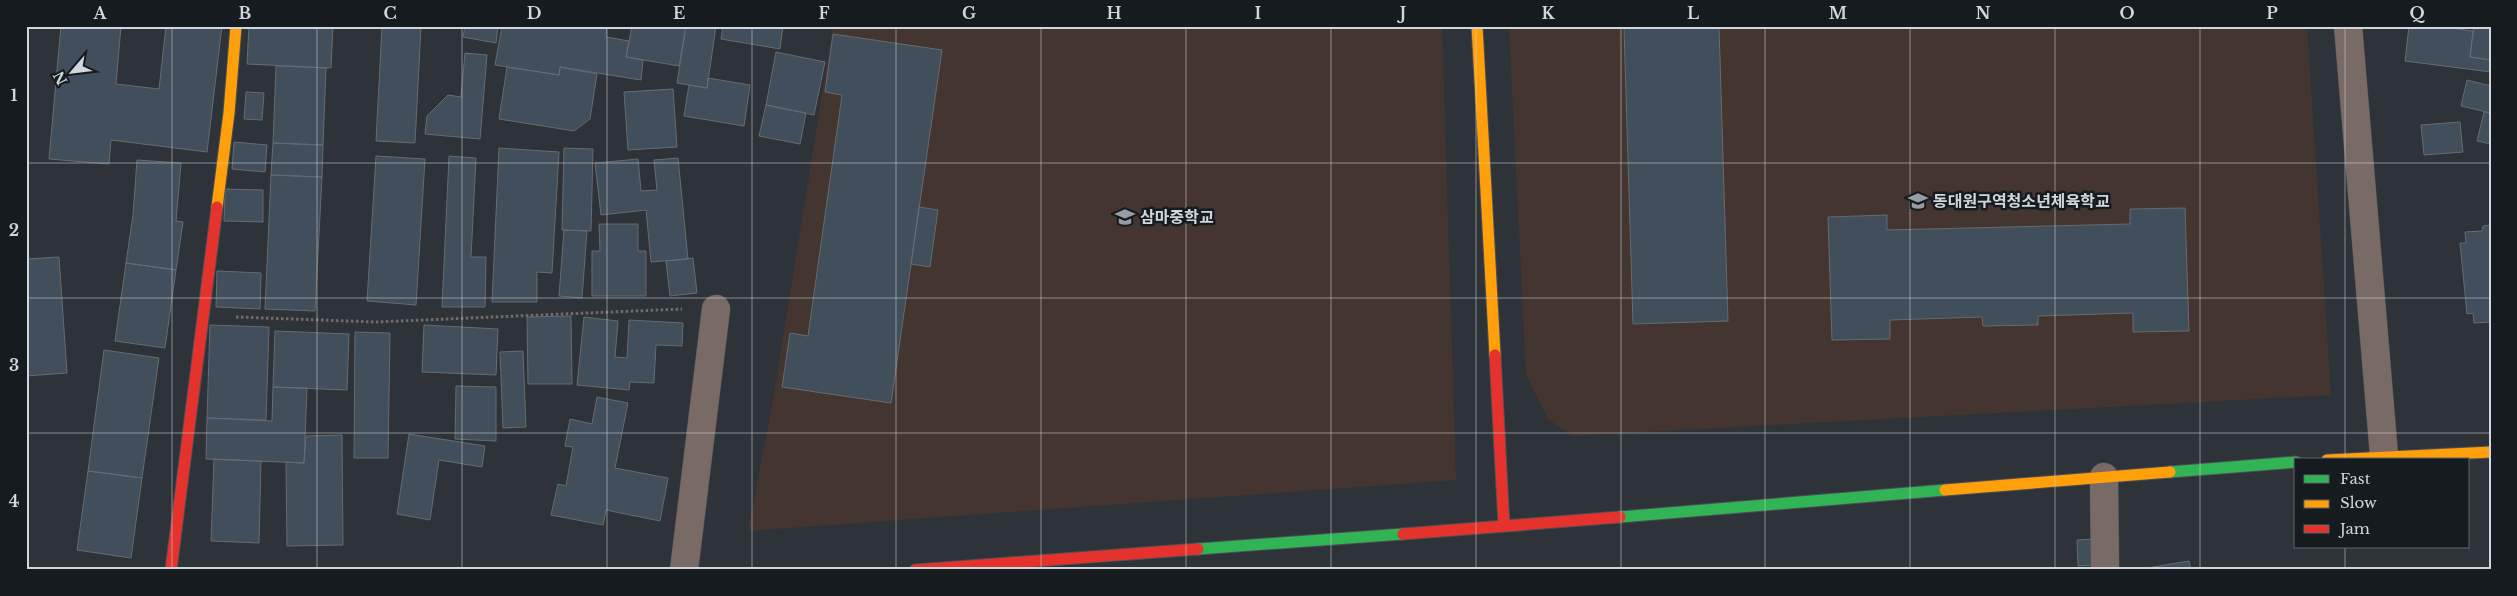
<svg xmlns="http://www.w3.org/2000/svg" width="2517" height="596" font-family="'Libre Baskerville','Noto Sans KR',serif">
	<rect width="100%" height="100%" fill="#2e3339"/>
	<path fill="#443531" d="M833,26H1442L1456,480L748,531L772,406Z
		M1509,26H2307L2331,395L1572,436L1548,419L1526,375Z"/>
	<path fill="#414e5b" stroke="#666b6f" d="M61,26H121L116,84L159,89L166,26H222L207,152L111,140L109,164L49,159Z
		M249,26H333L331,68L247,64Z
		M382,26H421L415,143L376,141Z
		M465,26H498L496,43L463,37Z
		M502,26H607L606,37L629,41L626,57L643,60L641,80L560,67L559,75L495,65Z
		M632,26H686L679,66L626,57Z
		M686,26H716L707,88L677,83Z
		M723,26H783L780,49L721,39Z
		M1719,26L1728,321L1633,324L1624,28Z
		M2409,26H2436L2473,31L2470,57L2491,60V72L2405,61Z
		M2474,26H2491V60L2470,57Z
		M833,34L942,50L891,403L782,387L790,333L808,336L842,95L825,92Z
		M776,52L825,62L814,115L766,105Z
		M465,53L487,55L480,139L425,134L427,116L448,95L461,97Z
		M276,66L326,68L323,145L273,143Z
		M507,67L559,75L560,67L597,74L590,119L574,131L499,119Z
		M708,78L750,85L744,126L684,116L689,85L707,88Z
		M2467,80L2491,86V113L2461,106Z
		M673,89L677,147L628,150L624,92Z
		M246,92L264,93L262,120L244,119Z
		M766,105L806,113L800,144L759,136Z
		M2484,112L2491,113V144L2477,141Z
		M2460,122L2463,152L2424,155L2421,125Z
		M234,142L267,145L265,172L232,169Z
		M273,143L323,145L322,177L271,175Z
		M499,148L559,152L552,273L537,272V302H492Z
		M564,148L593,149L591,231L562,230Z
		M376,156L425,159L416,305L367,301Z
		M449,156L476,158L471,257H486L485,307H442Z
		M678,158L688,259L651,262L646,210L601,215L595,163L638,159L641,191L657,190L654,160Z
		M137,160L181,163L176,221L183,222L176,270L126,263L133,215Z
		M271,175L322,177L315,311L265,309Z
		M225,189L263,190V222L224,221Z
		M919,207L938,210L930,267L911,264Z
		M2185,208L2189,331L2133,332V313L2038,316V325L1983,326L1982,317L1890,320V339L1832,340L1828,217L1887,215V230L2130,224V209Z
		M599,224H638V251H646V296H592V251H600Z
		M2491,225V322L2474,323L2473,313L2467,314L2460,243H2466L2465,232L2482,231L2483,226Z
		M564,230L587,231L582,298L559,296Z
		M59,257L67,373L26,376V259Z
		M693,258L697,293L670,296L666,261Z
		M126,263L176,270L165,348L115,341Z
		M217,271L261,273L260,309L216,307Z
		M571,316L572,384H528L527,317Z
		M584,317L618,321L615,357L627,358L629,320L683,323L682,346L656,345L654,383L630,382L629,390L577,385Z
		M210,325L269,327L266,420L207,418Z
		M424,325L498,329L496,375L422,372Z
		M275,331L349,334L347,390L273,387Z
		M355,332L390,333L388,458H354Z
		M104,350L159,358L142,478L88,471Z
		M523,351L526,427L503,428L500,352Z
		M456,386L496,387V441L455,439Z
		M273,387L307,388L304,463L206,459L207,418L272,421Z
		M597,397L628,403L615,468L668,478L660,521L606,510L603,525L551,515L558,484L566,486L573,447L565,446L570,419L592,424Z
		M409,434L485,446L482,467L439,460L430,520L397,514Z
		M342,435L343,545L287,546L286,462L304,463L306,436Z
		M214,459L261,461L259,543L211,541Z
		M88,471L142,478L131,558L77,550Z
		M2094,539L2095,565L2078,566L2077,540Z
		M2189,561L2191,570H2135Z"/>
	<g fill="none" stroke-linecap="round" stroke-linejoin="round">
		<defs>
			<path id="street" d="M2348,26L2384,455
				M2104,477L2105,570
				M684,570L716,309"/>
			<path id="fast" d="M2170,472L2296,462
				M1620,517L1945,490
				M1198,549L1403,534"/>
			<path id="slow" d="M1477,26L1495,355
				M217,207L229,113L236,26
				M2327,460L2491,452
				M1945,490L2170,472"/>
			<path id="jam" d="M1495,355L1504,526
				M1403,534L1620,517
				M171,570L217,207
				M915,570L1198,549"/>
		</defs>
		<use href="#street" stroke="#4c5056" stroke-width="29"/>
		<use href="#fast" stroke="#4c5056" stroke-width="13"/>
		<use href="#slow" stroke="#4c5056" stroke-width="13"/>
		<use href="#jam" stroke="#4c5056" stroke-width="13"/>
		<path stroke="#736b6a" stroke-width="3" stroke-dasharray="2.5 2.5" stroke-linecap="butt" d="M236,317L376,322L682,309"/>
		<use href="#street" stroke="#7a6a66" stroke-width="28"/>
		<use href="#fast" stroke="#30b455" stroke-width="11"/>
		<use href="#slow" stroke="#ff9f0a" stroke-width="11"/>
		<use href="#jam" stroke="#e5322d" stroke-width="11"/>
	</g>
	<path fill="none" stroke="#d0d6dc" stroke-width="1" stroke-opacity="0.55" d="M172,26V570M317,26V570M462,26V570M607,26V570M752,26V570M896,26V570M1041,26V570M1186,26V570M1331,26V570M1476,26V570M1621,26V570M1765,26V570M1910,26V570M2055,26V570M2200,26V570M2345,26V460M26,163H2491M26,298H2491M26,433H2491M2345,547V570"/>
	<defs>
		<symbol id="school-bare" viewBox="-9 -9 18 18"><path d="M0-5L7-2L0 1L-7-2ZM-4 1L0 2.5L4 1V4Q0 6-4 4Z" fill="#979da3" stroke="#161b1f" stroke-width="2.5" paint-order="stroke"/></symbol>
	</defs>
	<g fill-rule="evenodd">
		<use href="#school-bare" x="1904" y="187" width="28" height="28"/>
		<use href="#school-bare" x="1111" y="203" width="28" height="28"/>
	</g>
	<g text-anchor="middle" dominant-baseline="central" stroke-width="5" stroke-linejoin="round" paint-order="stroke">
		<g font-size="16" font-weight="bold" fill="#d0d6dc" stroke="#161b1f" text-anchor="start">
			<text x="1933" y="201">동대원구역청소년체육학교</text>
			<text x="1140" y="217">삼마중학교</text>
		</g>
	</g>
	<rect width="2517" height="596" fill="none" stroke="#161b1f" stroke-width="55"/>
	<rect x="2294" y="458" width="175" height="90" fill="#161b1f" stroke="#60666b"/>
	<rect x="2304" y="475" width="25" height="8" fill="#30b455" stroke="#60666b"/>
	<text x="2340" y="484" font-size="15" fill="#d0d6dc">Fast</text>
	<rect x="2304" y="500" width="25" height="8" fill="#ff9f0a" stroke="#60666b"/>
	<text x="2340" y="508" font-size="15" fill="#d0d6dc">Slow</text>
	<rect x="2304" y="525" width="25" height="8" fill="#e5322d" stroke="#60666b"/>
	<text x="2340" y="534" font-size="15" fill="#d0d6dc">Jam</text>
	<g transform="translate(72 72) rotate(242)" stroke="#161b1f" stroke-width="4" paint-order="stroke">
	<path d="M0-4L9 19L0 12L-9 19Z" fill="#d0d6dc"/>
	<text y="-8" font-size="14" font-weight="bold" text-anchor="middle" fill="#d0d6dc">N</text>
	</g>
	<rect x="28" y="28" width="2462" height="540" fill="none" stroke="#d0d6dc" stroke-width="2"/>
	<g font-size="16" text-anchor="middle" font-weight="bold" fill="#d0d6dc">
		<text x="100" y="19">A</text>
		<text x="245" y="19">B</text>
		<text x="390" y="19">C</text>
		<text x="534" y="19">D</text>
		<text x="679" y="19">E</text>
		<text x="824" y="19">F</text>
		<text x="969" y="19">G</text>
		<text x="1114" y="19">H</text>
		<text x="1258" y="19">I</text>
		<text x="1403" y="19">J</text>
		<text x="1548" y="19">K</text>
		<text x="1693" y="19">L</text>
		<text x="1838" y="19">M</text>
		<text x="1983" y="19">N</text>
		<text x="2127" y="19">O</text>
		<text x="2272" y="19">P</text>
		<text x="2417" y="19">Q</text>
		<text x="14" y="101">1</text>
		<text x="14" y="236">2</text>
		<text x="14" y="371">3</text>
		<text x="14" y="507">4</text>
	</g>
</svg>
